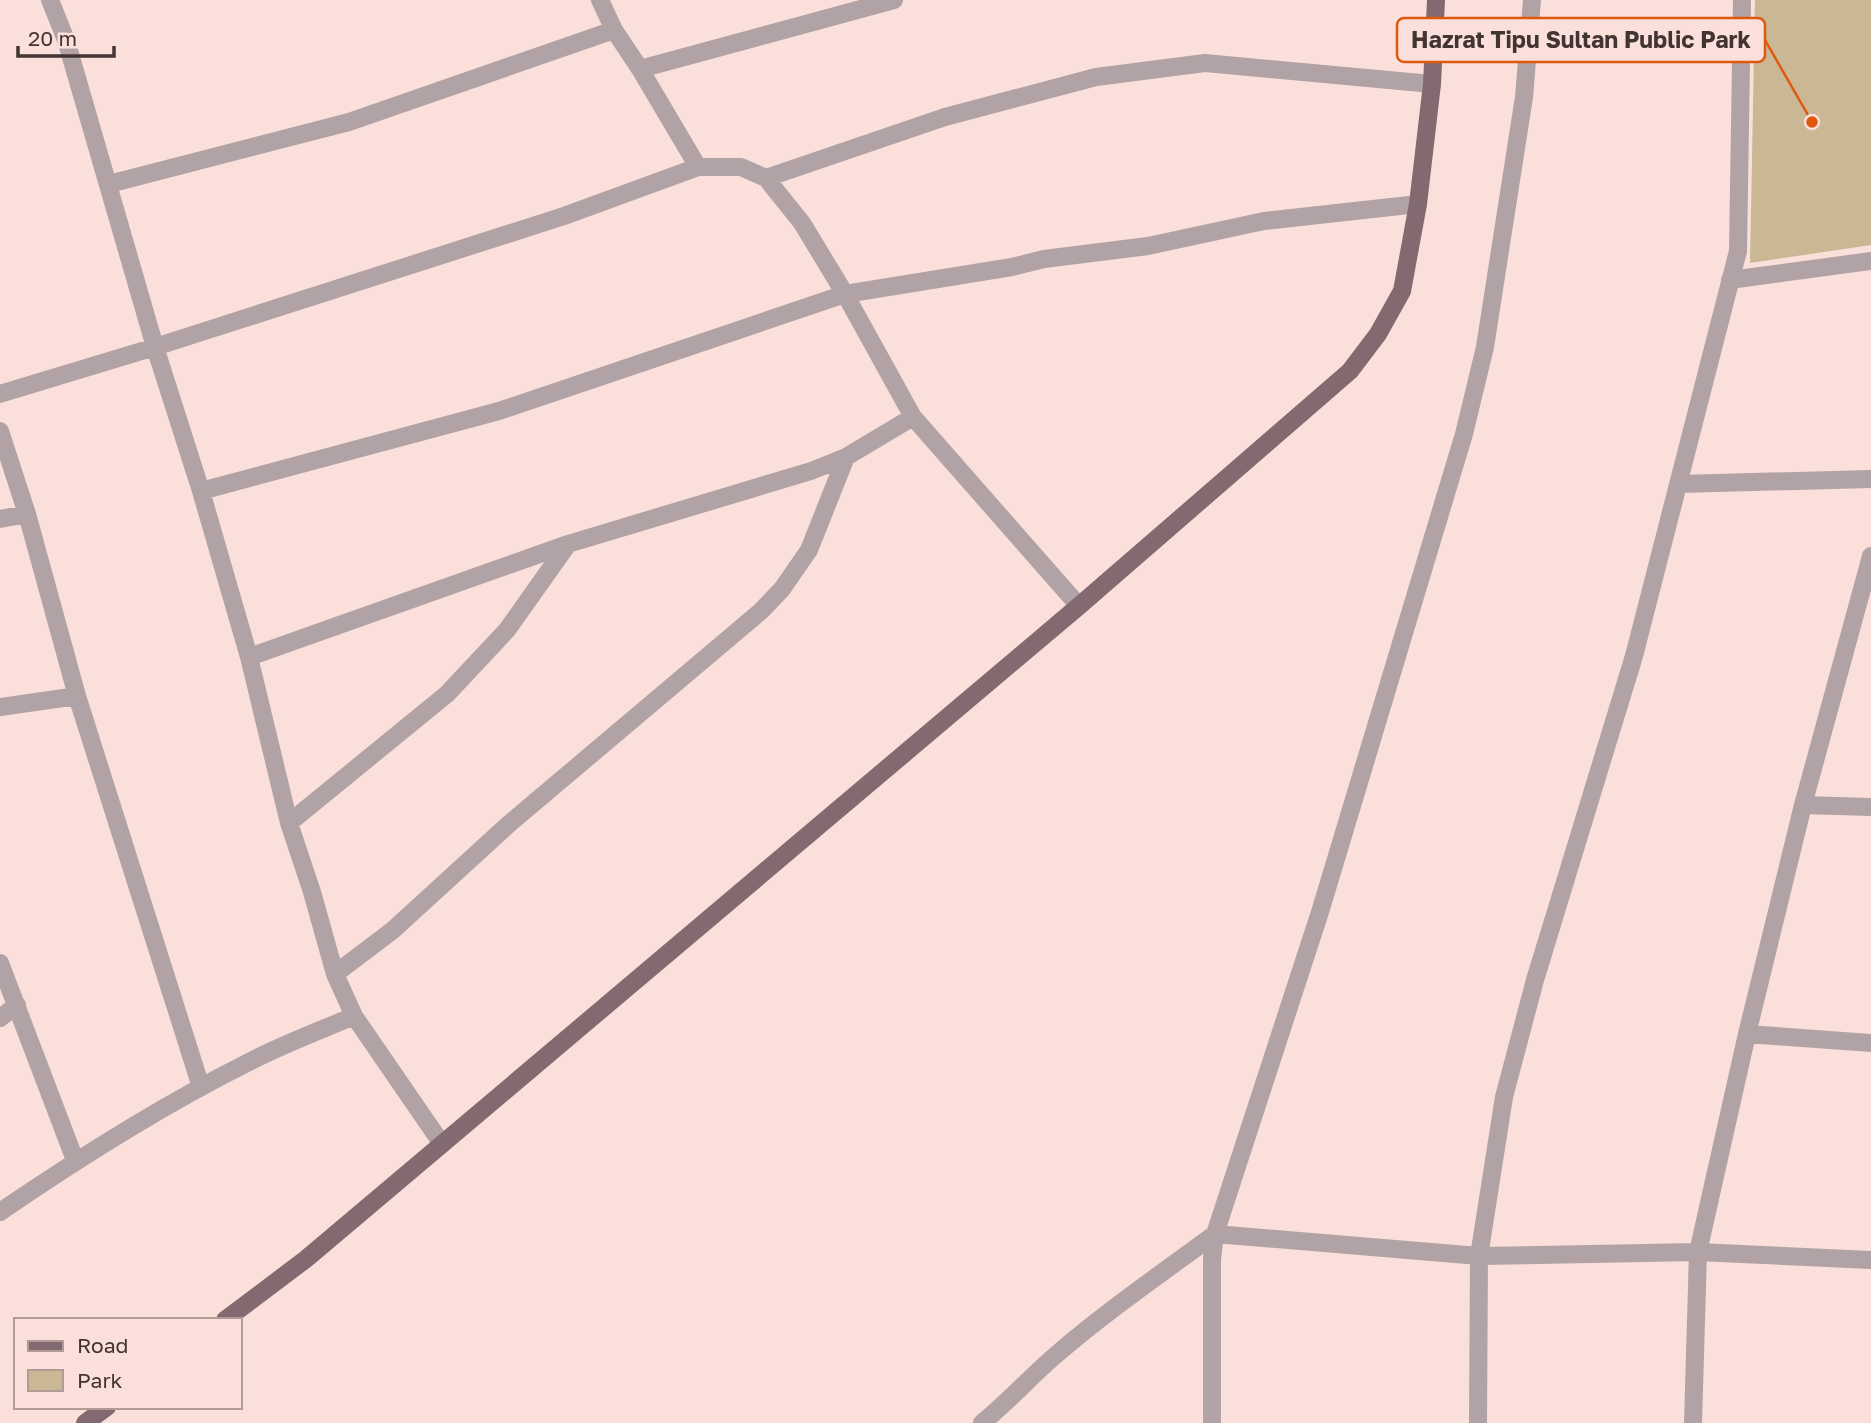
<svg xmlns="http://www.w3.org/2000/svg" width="1871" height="1423" font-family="'Golos Text',sans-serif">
	<rect width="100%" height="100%" fill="#fbdfda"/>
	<path fill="#cab895" d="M1755,0H1871V245L1750,263Z"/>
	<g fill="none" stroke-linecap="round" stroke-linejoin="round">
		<path stroke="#b1a2a6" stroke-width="18" d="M50,0L66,40L155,347L201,491L249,657L289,823L312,892L335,974L354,1016L442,1144
			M600,0L614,30L640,69L698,167
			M640,69L894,0
			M766,178L945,117L1096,77L1205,63L1432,84
			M109,184L349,122L614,30
			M1730,280L1871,261
			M0,394L155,347L564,216L698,167H741L766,178L802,223L845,294L913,417L1079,606
			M0,431L27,514L77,696L201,1087
			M1679,484L1871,479
			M201,491L499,411L845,294L1012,267L1044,259L1148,246L1264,221L1418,204
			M0,519L27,514
			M249,657L568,544L811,471L846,457L913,417
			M0,707L77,696
			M1803,805L1871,807
			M289,823L447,694L507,630L568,544
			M0,963L75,1160
			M335,974L393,930L509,824L761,611L782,589L809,550L846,457
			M0,1018L17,1005
			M1747,1034L1871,1043
			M0,1212C79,1158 161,1106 247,1063C281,1045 319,1031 354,1016
			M982,1423C1008,1402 1031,1376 1057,1354C1107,1311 1162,1273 1215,1234L1479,1256L1698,1252L1871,1260
			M1212,1423V1259L1215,1234L1320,912L1464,434L1485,347L1524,97L1532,0
			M1478,1423L1479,1256L1504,1097L1535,980L1634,656L1738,251L1742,0
			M1693,1423L1698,1252L1747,1034L1803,805L1871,556"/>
		<path stroke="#836a71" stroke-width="18" d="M225,1320L306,1259L1079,606L1350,371L1378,334L1402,291L1418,204L1432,84L1436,0
			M85,1423L107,1407"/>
	</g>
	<path fill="none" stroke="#e0570e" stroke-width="2.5" d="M1812 122L1765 40"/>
	<circle fill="#e0570e" stroke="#fbdfda" stroke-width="2.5" cx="1812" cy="122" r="7"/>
	<rect fill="#fbdfda" stroke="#e0570e" stroke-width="2.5" x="1397" y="18" width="368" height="44" rx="7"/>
	<g font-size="23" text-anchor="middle" font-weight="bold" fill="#423432">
		<text x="1581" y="48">Hazrat Tipu Sultan Public Park</text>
	</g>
	<rect x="14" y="1318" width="228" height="91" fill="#fbdfda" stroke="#b19b97" stroke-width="2"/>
	<rect x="28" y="1341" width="35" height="10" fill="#836a71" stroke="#b19b97" stroke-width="2"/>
	<text x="77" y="1353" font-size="21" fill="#423432">Road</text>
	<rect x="28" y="1370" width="35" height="21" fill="#cab895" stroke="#b19b97" stroke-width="2"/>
	<text x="77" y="1388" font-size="21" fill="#423432">Park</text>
	<path d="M18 46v10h96v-10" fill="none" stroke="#423432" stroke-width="3.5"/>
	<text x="28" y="46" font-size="21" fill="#423432" stroke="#fbdfda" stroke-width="5" paint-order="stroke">20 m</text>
</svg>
